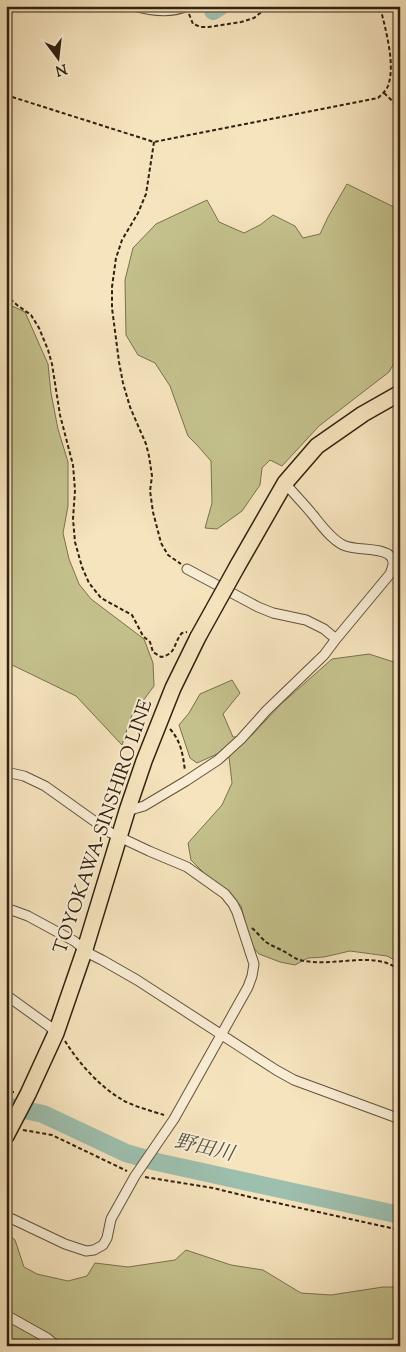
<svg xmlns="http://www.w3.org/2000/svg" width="406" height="1352" font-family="'Sorts Mill Goudy','Noto Serif JP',serif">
	<rect width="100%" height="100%" fill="#f6e4be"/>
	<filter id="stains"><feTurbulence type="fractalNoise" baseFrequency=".004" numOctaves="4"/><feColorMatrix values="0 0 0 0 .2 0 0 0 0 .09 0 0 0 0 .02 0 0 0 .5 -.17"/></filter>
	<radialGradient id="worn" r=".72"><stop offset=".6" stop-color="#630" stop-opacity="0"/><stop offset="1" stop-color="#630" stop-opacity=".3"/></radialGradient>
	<path fill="#c4c18c" stroke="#7a714e" d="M347,184L400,210V353L389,372L319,426L282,466L270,460L262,468L260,485L242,511L217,529L205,528L212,503L211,461L197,445L188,436L170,386L155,363L138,355L126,335L125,280L133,248L156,224L207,200L219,222L244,233L260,225L273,215L295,226L303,238L320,234L328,217Z
		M6,303L25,312L48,364L51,393L58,429L68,462V506L63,533L69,559L79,584L91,599L144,639L153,663L154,686L131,717L122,745L76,696L6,662Z
		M369,654L400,664V963L387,956L350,951L324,957L308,958L295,965L280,962L259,954L251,945L241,906L232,896L206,875L191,860L188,843L222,805L232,783L229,757L217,754L197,763L190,758L179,725L189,713L200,694L232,680L240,693L223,714L233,737L251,736L281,704L332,659Z
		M6,1231L15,1240L24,1267L37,1274L68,1281L87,1276L95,1263L128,1267L175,1260L186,1250L231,1265L263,1270L301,1293L331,1295L383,1287H400V1346H6Z"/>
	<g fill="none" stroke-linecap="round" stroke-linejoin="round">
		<path stroke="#9dbfae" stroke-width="18" d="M213,11L221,6
			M6,1106L43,1114L126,1153L157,1162L257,1184L400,1215"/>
		<defs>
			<path id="minor" d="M134,6C151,11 172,13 188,6
				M187,569L258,607L273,613L306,620L324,629L336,639
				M6,772L24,776L45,786L111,833L149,851L187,867L225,894L233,904L237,912L254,964L252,976L248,987L174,1119L135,1176L111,1219L107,1238L103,1245L94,1250L86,1251L65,1244L6,1216
				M127,811L144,806L186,781L218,760L241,739L266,711L324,655L336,639L390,574C393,566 396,560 388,554C376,547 356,551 343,545C331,539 321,525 313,515C304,504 294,494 285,483
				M6,908L28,916L74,941L92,955L102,960L137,980L276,1070L294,1080L400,1119
				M6,995L49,1026L56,1033
				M6,1315L47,1338L57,1346"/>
			<path id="primary" d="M238,565L285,483L317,446L363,414L400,393
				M6,1136L28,1094L56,1033L85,949L127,811L144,761L173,688L198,637"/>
		</defs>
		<use href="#minor" stroke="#62523b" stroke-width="11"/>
		<use href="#primary" stroke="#30210f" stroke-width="18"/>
		<path stroke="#30210f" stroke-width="2" stroke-dasharray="4 2.5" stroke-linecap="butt" d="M189,14L193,24L201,27H209L241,22L254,18L269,6
			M384,93L400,108
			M6,95L154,142L378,98C382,94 386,91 388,86C396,64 385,28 380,6
			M154,142L146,194L138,213L122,240L116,258L112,287V308L119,362L123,383L130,407L146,444L149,456L152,476L150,491L153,512L161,543L168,555L181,564
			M6,287L9,298L17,305L31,315L39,328L48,350L52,364L60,415L73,465L75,490L73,519L75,542L82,567L89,583L101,598L132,615L143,636L150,642L153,652L161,657C177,654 173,643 182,633L187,632
			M170,729C181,741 183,755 185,771
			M252,928C257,932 261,938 266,942C272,946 280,949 287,953C290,955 294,958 297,959C328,970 376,948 400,971
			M65,1041C78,1062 99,1086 121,1099C132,1106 152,1111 164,1115
			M6,1093L14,1092
			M23,1130L52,1135L127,1171
			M145,1177L213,1188L250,1197L400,1230"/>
		<use href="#minor" stroke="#f9edd5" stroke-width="9"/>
		<use href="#primary" stroke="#f6e4be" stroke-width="15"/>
		<defs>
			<path id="primary-bridge" d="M198,637L238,565"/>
		</defs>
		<use href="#primary-bridge" stroke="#30210f" stroke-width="18" stroke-linecap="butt"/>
		<use href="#primary-bridge" stroke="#f6e4be" stroke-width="15"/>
	</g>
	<g text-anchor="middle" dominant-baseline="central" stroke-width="4" stroke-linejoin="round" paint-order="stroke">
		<g font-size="19" fill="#30210f" stroke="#f9edd5">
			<text transform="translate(104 827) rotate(-71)">TOYOKAWA-SINSHIRO LINE</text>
		</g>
		<g font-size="20" font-style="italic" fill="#51503f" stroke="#f9edd5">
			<text transform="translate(204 1149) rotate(13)">野田川</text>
		</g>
	</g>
	<rect width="406" height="1352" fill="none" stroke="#f6e4be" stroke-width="25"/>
	<rect x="8" y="8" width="391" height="1337" fill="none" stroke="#30210f" stroke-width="2.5"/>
	<rect x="12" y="12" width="381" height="1327" fill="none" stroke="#30210f"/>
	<g transform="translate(58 58) rotate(165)" stroke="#f9edd5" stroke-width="4" paint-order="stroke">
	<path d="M0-4L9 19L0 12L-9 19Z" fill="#30210f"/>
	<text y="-8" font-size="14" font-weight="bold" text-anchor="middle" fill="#30210f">N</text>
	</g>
	<rect width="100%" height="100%" filter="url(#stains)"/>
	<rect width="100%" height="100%" fill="url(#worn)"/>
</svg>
